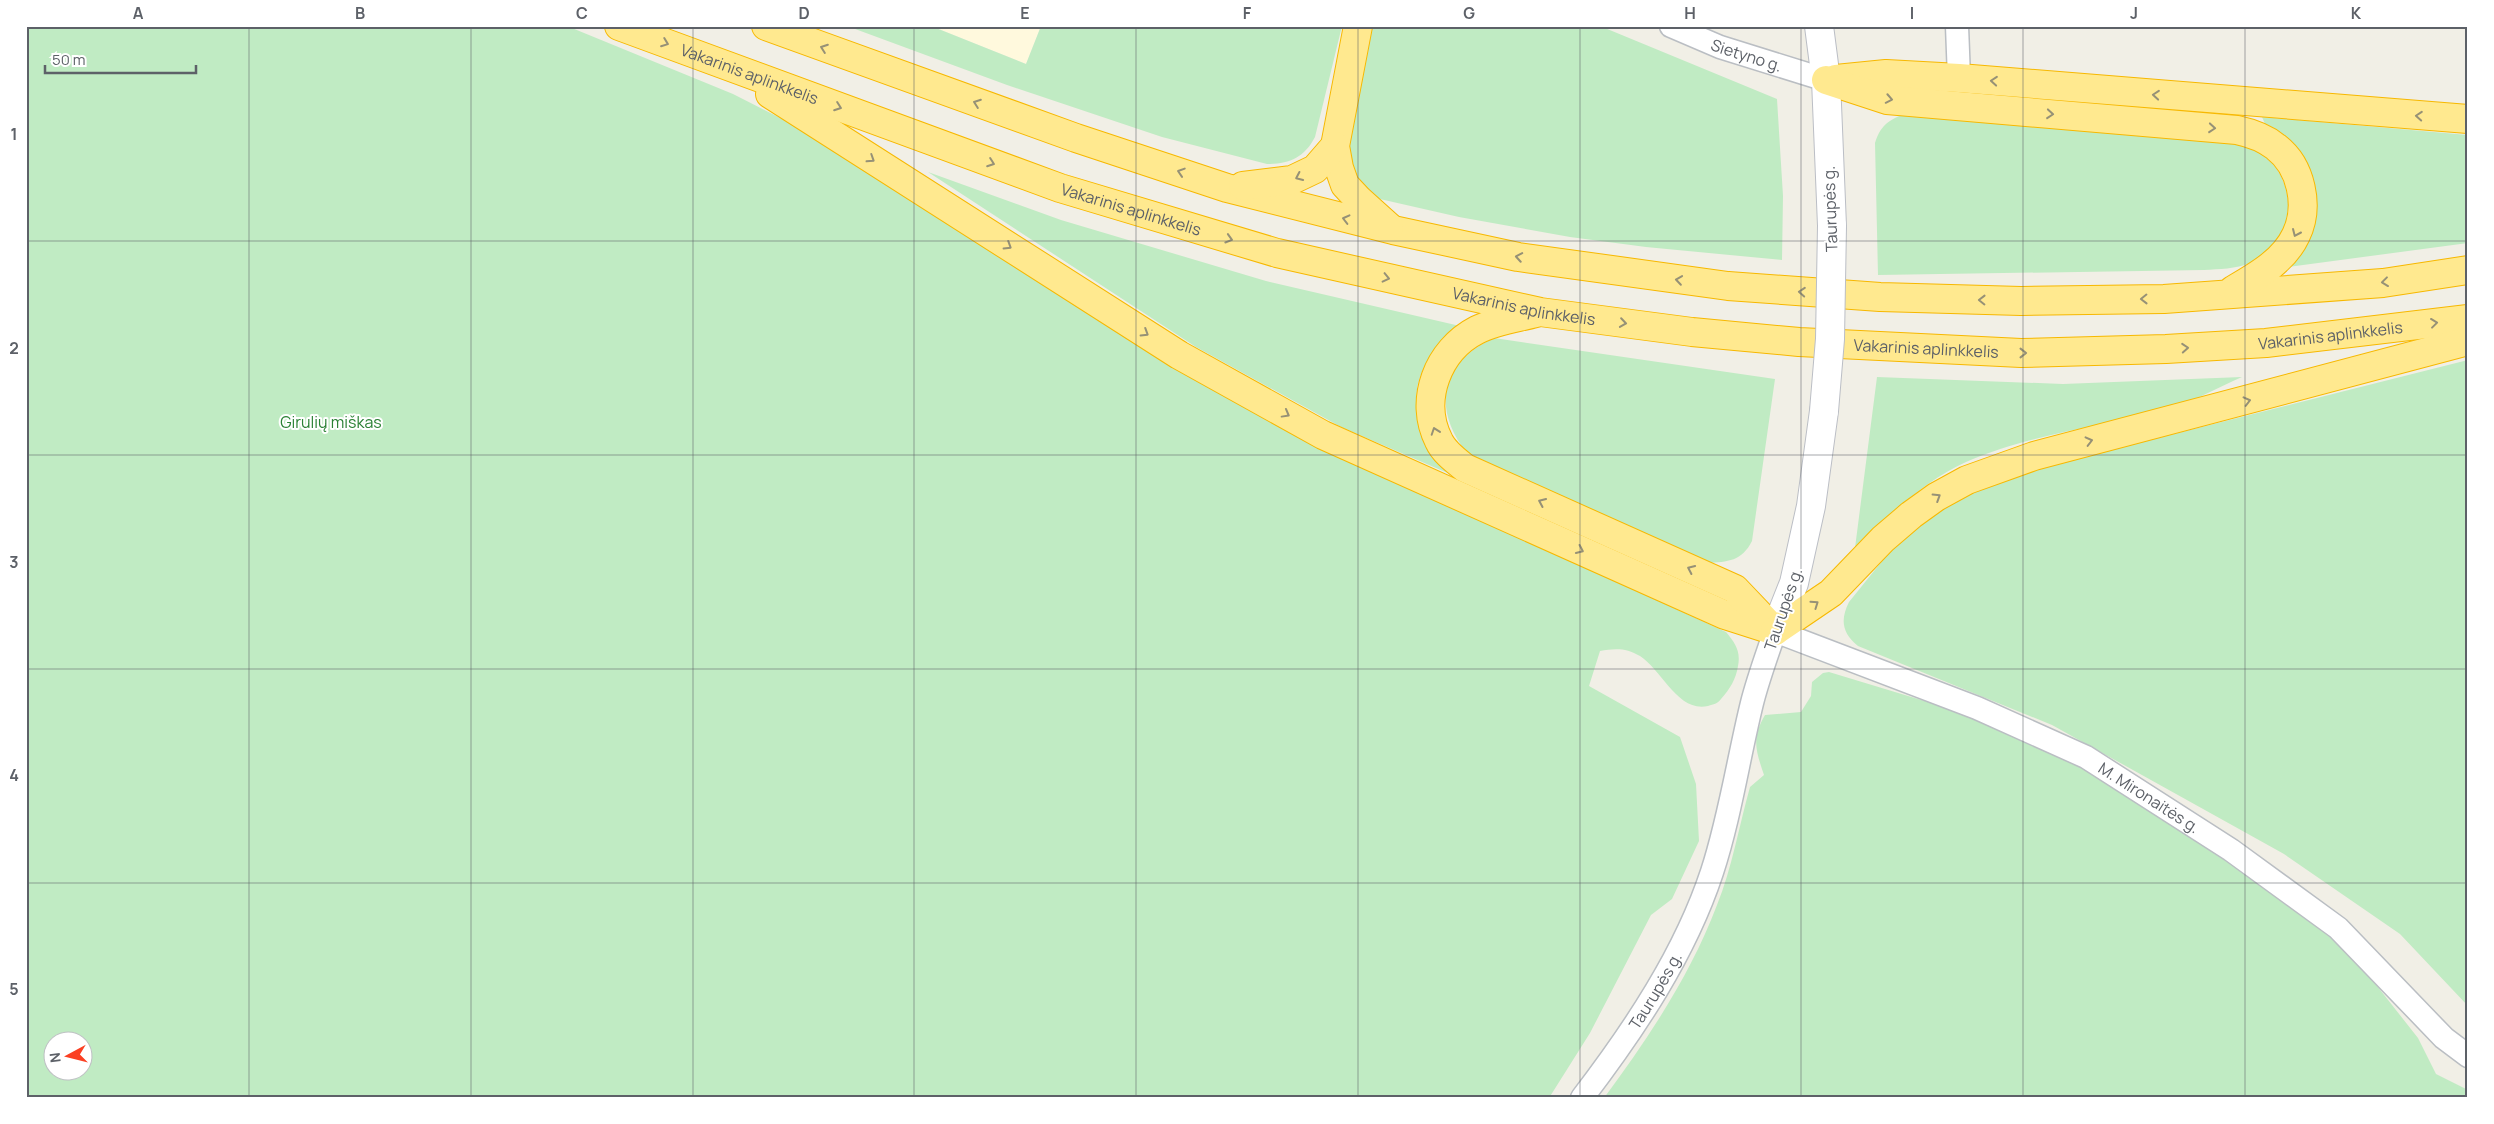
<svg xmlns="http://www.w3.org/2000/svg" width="2494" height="1124" font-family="Manrope,sans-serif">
	<rect width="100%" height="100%" fill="#f1efe6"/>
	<path fill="#fff9dd" d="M931,26H1041L1026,64Z"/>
	<path fill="#c0ebc3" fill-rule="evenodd" d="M26,26H567L733,94L810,133L1266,420L1726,632C1735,643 1741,651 1738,666C1736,679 1730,689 1721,699C1717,704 1714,704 1708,706C1678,713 1662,670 1640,656C1627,648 1615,648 1600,651L1589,686L1680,737L1696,784L1699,841L1672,899L1651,915L1590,1033L1549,1098H26ZM52,1042H82V1072H52Z
		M847,26H931L1026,64L1041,26H1342L1315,137C1304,158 1289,164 1267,164L1162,137L1007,85Z
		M1371,26H1600L1777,99L1783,196L1782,260L1646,247L1570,237L1459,217L1371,197L1354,181L1348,150Z
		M1911,112L2240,143C2250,147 2262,152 2270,160C2300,194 2292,244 2250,263C2236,269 2219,269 2204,270L1878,275L1875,143C1881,123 1892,118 1911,112Z
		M2262,117L2468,135V243L2288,267L2311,228Z
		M928,172L1061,220L1266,281L1460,326C1437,344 1410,376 1418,408C1420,417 1424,426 1427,434C1433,452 1436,460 1450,474L1341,427L1196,347Z
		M1494,338L1775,379L1752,541C1742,561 1728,562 1707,563L1467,453C1431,408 1441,362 1494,338Z
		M2468,360V1006L2400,934L2284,854L2052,725L1858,646C1842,633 1840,620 1849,602L1895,545L1933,512L1967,493L2043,467Z
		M1877,377L2063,384L2242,377C2221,386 2200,398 2179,405C2109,427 2033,432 1966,462C1922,482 1889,516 1855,548Z
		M1829,672L1984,719L2055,752L2107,782L2207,847L2341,944L2366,972L2418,1038L2436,1074L2468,1090V1098H1604C1648,1039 1691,974 1717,905C1732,868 1739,826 1750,787L1764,775C1756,751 1751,739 1765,715L1801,712L1811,696L1812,682L1823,673Z"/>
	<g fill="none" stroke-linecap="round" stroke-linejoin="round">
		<defs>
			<g id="street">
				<path id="s1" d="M1671,26L1720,47L1826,80"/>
				<path d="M1957,26L1959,78"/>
				<path id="s2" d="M1582,1098C1634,1030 1685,954 1712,872C1730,817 1738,760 1752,703C1758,679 1767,655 1775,631L1977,708L2086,757L2231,850L2338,928L2444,1038L2468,1056"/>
			</g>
			<path id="secondary" d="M1819,26L1826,80L1832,226
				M1775,631L1794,583L1811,506L1824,411"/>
			<g id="highway">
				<path id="s3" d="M619,26L1060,188L1277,253L1540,312L1692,332L1799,342L2021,353L2166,349L2266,343L2468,319"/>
				<path d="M766,26L1076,138L1227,188L1393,230L1518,257L1728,286L1880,297L2021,301L2164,299L2383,283L2468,270"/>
				<path d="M1358,26L1335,146L1339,168L1345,185L1359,200L1389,227"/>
				<path d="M1836,79L1886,74L1959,78L2468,119"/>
				<path d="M1826,80L1887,100L2237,130C2251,133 2265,138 2276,147C2301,166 2310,206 2296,235C2284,261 2257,276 2233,290"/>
				<path d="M770,94L1179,355L1323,435L1725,615L1775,631"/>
				<path d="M1243,186L1292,180L1315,169L1335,146"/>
				<path d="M1536,313C1517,318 1495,321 1477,330C1438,350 1418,400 1439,441C1444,452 1455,460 1465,468L1735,589L1774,630"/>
				<path d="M1775,631L1831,593L1883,539L1911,515L1936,497L1967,480L2034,456L2468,341"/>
			</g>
		</defs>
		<use href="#street" stroke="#babec3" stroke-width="25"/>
		<use href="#secondary" stroke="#bbbec5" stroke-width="30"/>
		<use href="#highway" stroke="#f7b800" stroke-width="30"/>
		<use href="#street" stroke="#fff" stroke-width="22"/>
		<use href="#secondary" stroke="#fff" stroke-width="28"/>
		<use href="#highway" stroke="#ffe98f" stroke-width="28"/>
		<defs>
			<path id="secondary-bridge" d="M1824,411L1830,339L1832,226"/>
		</defs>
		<use href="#secondary-bridge" stroke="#bbbec5" stroke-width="30" stroke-linecap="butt"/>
		<use href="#secondary-bridge" stroke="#fff" stroke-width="28"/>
	</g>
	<defs><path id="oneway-chevron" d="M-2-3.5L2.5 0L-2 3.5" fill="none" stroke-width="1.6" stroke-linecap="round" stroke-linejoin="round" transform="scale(1.25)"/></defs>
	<g stroke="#969176">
		<use href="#oneway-chevron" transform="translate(665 43) rotate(21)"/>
		<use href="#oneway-chevron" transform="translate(824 48) rotate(-160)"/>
		<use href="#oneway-chevron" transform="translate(1994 81) rotate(-175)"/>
		<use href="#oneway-chevron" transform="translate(2156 95) rotate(-175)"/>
		<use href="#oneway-chevron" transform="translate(1889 99) rotate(11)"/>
		<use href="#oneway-chevron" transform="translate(977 103) rotate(-160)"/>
		<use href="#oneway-chevron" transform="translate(838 107) rotate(20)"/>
		<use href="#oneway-chevron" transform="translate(2050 114) rotate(5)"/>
		<use href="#oneway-chevron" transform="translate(2419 116) rotate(-176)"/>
		<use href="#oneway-chevron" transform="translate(2212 128) rotate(5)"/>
		<use href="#oneway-chevron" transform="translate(871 159) rotate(33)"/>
		<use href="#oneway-chevron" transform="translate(991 163) rotate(20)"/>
		<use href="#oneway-chevron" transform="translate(1181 172) rotate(-162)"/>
		<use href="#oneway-chevron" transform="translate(1299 177) rotate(155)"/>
		<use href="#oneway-chevron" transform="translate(1346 219) rotate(-166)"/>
		<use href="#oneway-chevron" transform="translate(2296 233) rotate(114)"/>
		<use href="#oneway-chevron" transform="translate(1229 239) rotate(17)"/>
		<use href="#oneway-chevron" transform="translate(1008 246) rotate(32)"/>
		<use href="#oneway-chevron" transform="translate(1519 257) rotate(-170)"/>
		<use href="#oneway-chevron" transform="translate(1386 278) rotate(13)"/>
		<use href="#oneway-chevron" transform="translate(1679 280) rotate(-172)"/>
		<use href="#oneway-chevron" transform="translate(2385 282) rotate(173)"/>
		<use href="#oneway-chevron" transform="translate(1802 292) rotate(-176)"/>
		<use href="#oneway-chevron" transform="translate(2144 299) rotate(179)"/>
		<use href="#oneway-chevron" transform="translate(1982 300) rotate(-179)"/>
		<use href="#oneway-chevron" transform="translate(1623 323) rotate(8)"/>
		<use href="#oneway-chevron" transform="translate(2434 323) rotate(-7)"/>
		<use href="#oneway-chevron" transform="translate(1145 333) rotate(32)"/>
		<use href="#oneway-chevron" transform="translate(2185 348) rotate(-4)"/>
		<use href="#oneway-chevron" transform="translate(2023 353)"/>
		<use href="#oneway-chevron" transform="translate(2247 401) rotate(-14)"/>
		<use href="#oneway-chevron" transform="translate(1286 414) rotate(29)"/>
		<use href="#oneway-chevron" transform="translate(1435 431) rotate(-109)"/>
		<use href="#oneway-chevron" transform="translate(2089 441) rotate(-14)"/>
		<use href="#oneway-chevron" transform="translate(1937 497) rotate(-32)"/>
		<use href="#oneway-chevron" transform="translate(1542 502) rotate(-156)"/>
		<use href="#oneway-chevron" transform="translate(1580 550) rotate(25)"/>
		<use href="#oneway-chevron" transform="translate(1691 569) rotate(-155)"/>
		<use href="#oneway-chevron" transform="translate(1815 604) rotate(-35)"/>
	</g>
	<path fill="none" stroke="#5d6168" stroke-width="1" stroke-opacity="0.55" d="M249,26V1098M471,26V1098M693,26V1098M914,26V1098M1136,26V1098M1358,26V1098M1580,26V1098M1801,26V1098M2023,26V1098M2245,26V1098M26,241H2468M26,455H2468M26,669H2468M26,883H2468"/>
	<g text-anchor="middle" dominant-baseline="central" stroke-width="4" stroke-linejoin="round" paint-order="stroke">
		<g font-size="16" fill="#5d6168" stroke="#fff">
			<text stroke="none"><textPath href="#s1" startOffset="81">Sietyno g.</textPath></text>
			<text stroke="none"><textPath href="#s3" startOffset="139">Vakarinis aplinkkelis</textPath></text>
			<text stroke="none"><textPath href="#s3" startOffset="544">Vakarinis aplinkkelis</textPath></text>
			<text transform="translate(1830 209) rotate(-92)">Taurupės g.</text>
			<text stroke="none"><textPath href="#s3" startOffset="949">Vakarinis aplinkkelis</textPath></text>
			<text stroke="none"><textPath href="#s3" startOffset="1759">Vakarinis aplinkkelis</textPath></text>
			<text stroke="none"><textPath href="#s3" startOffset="1354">Vakarinis aplinkkelis</textPath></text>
			<text transform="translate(1783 609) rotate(-71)">Taurupės g.</text>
			<text stroke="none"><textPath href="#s2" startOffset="922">M. Mironaitės g.</textPath></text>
			<text stroke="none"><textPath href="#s2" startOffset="130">Taurupės g.</textPath></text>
		</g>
		<g font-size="16" fill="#2a8134" stroke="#fff">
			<text x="331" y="422">Girulių miškas</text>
		</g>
	</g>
	<rect width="2494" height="1124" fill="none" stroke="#ffffff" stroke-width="55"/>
	<g transform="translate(68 1056) rotate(263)"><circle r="24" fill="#ffffff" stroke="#bec0c3"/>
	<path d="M0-4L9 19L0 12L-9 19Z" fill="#fb3f22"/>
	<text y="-8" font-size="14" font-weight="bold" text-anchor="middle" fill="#5d6168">N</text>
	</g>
	<path d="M45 65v8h151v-8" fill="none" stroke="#5d6168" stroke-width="2.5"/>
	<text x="52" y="65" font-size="15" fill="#5d6168" stroke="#ffffff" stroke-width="4" paint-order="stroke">50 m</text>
	<rect x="28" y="28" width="2438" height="1068" fill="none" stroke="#5d6168" stroke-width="2"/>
	<g font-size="16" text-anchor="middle" font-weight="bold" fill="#5d6168">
		<text x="138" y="19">A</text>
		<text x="360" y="19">B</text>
		<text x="582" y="19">C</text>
		<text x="804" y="19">D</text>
		<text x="1025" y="19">E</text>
		<text x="1247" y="19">F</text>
		<text x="1469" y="19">G</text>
		<text x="1690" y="19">H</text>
		<text x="1912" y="19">I</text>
		<text x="2134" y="19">J</text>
		<text x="2356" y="19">K</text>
		<text x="14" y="140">1</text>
		<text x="14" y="354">2</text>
		<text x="14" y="568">3</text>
		<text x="14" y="781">4</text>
		<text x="14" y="995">5</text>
	</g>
</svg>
